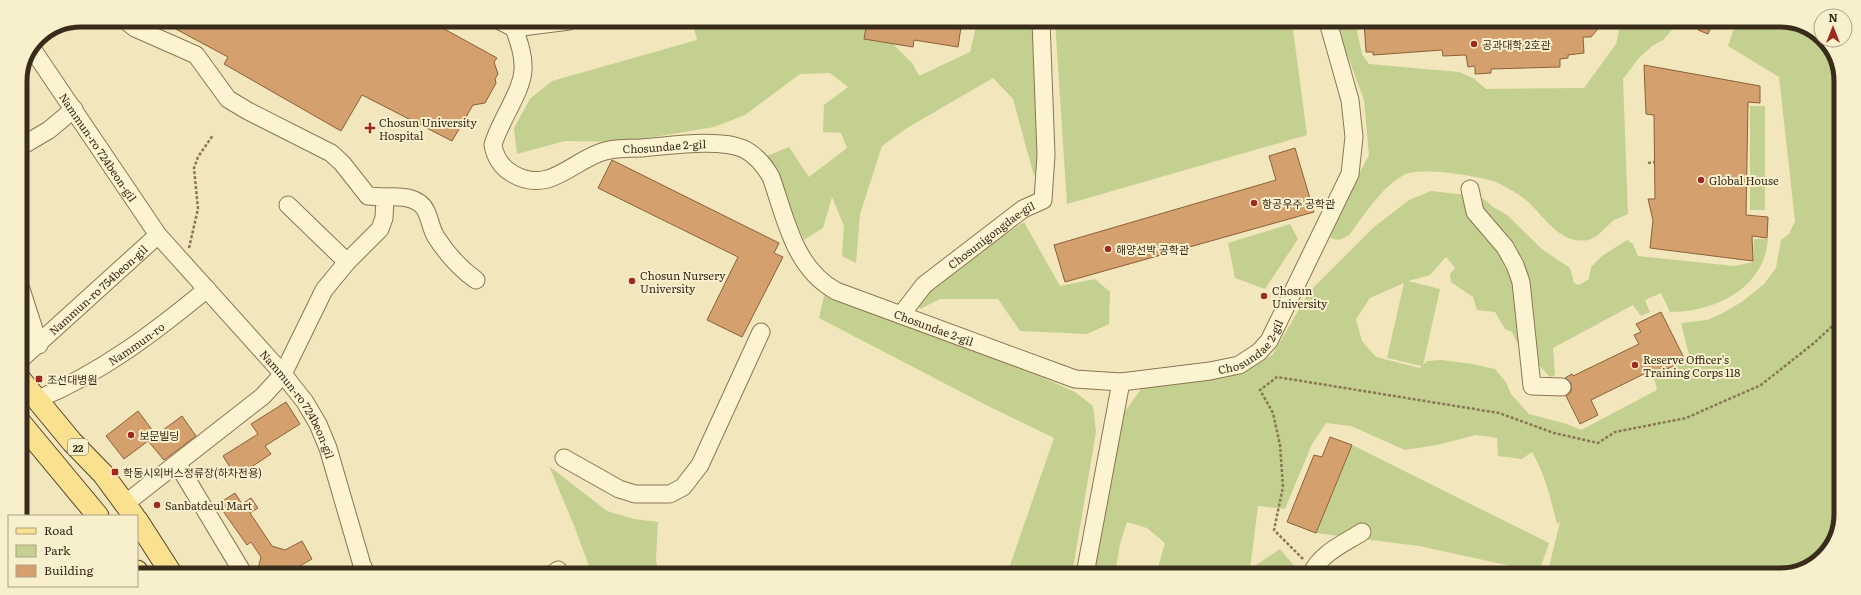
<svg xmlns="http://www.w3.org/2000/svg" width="1861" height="595" font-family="Literata,'Noto Sans KR',serif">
	<rect width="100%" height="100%" fill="#f2e6bc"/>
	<path fill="#c3d090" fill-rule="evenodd" d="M692,21H867L864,39L893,44L913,64L919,76L970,52L977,21H1036L1038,169L1034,176L1013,99L993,78L907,128L882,146L860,214L856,263L842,256L844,226L832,197L823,228L804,240L764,157L789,147L809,177L847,148L841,133L823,132L824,105L848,87L830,73L800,74L745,115L714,127L624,142L565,141L517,154L514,128L530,99L552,81L697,40Z
		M1055,21L1292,22L1307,135L1067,204Z
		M1335,22H1355L1362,54L1369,64L1459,72L1473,78L1486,89L1584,88L1616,44L1621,22H1679L1663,40L1652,46L1638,59L1623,79L1628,214C1624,216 1619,218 1614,220C1606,226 1598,238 1588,240C1560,245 1545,217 1527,201C1519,194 1508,188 1498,183C1481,176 1423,167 1406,174C1384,184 1364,215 1350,234C1343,239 1338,242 1330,237L1329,231L1369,155L1364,100Z
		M1736,22H1796L1828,44L1841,77L1839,530L1817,562L1780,575H1547L1560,522L1557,524C1551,500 1545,474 1532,452L1522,459L1498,456L1497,438L1476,435L1437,445L1405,450L1351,426L1326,423L1312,444L1285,509L1258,506L1250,569L1280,549L1301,574H1156L1165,543L1147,528L1127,522L1120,544L1115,574H1089L1123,414L1144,385L1245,372L1273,354L1309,292L1374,227L1409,200L1431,191L1466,195L1498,243L1519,284L1522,353L1512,332L1505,329L1495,312L1477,310L1473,297L1451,282L1450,274L1455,268L1446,257L1430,275L1408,281L1440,289L1423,365L1427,361L1441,360L1473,364L1495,369L1506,382L1511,394L1529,414L1567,424L1581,430L1657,390L1654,378L1690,359L1681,323L1707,320L1723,313L1743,301L1764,284L1776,268L1781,240L1789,234L1795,221L1779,77L1728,46ZM1404,283L1387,358L1422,366L1420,368L1376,357L1362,341L1356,319L1370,298Z
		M1750,106H1765V210H1750Z
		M1479,199H1484L1493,207L1507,215L1543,250L1570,268L1574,283L1579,285L1589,279L1591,267L1602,256L1627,240L1633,244L1638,256L1734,266L1753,262L1754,239H1768C1764,289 1715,312 1670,312L1661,293L1645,300L1650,312L1641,316L1633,305L1553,348L1555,375L1550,377L1538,364L1528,281L1482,212Z
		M1024,222L1060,286L1095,279L1110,292L1109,324L1087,334L1020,331L998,299H940L920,309L917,300L939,279Z
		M1290,224L1298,239L1265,289L1235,278L1228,243Z
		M824,296L1046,379L1075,392L1093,406L1096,432L1072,574H1007L1054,438L990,407L819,318Z
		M1352,445L1549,543L1539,572L1419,546L1316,533Z
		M549,466L607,511L634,519L658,522L656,559L658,574H593L590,569L575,528Z"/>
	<path fill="#d4a16e" stroke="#8c6038" d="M159,20H251L267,29L272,20H428L497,58L494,62L498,74L495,79L496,83L485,103L473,105L452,141L362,95L341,131L224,64L228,57Z
		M867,21H962L958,47L914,40L913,47L864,39Z
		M1364,22H1604L1591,37H1583L1584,53L1568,55V58L1560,59V67L1491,69V73L1475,74V66L1468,67L1466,55L1443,56L1442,50L1373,55V52H1366Z
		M1701,22H1713L1708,34L1698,30Z
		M1644,65L1760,86V103L1748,102L1746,215L1768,217L1767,238L1752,236L1753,261L1650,248L1653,220L1648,199H1655L1654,115L1646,114Z
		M1295,148L1314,212L1065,282L1054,245L1276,180L1269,156Z
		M612,160L779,243L774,253L783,257L742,337L707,320L738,257L598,188Z
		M1661,312L1685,360L1655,375L1652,370L1591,400L1598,415L1580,424L1566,396L1571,392V383L1565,378L1572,374L1573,376L1639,344L1634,335L1641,332L1636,324Z
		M286,402L300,424L265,446L271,454L236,477L223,456L258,434L251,424Z
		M138,411L156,435L124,459L106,436Z
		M182,416L196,436L164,460L148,441Z
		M1330,437L1352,445L1316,533L1287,522L1314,455L1322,457Z
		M235,493L242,504L251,498L258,508L250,513L272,546L285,550L302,541L312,559L298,567L296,573H257L261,557L251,542L247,545L218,504Z"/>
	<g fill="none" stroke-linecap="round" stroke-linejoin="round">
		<defs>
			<g id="minor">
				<path d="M125,20L135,28L196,55L228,99L248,111L331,153L342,163L368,196L385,197L384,218L380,229L347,262L324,290L283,374L263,396L126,503"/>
				<path id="s1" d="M500,21L514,28C519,42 524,56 523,70C522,92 499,122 493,145C495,157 502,168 513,174C550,195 572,160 605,151C616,148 629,148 641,148C669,146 719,138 744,149C756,155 764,165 771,177C786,219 794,268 836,291L1075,379L1121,382L1210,371L1239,365L1259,352L1269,341L1350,174L1354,137L1350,100L1328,22"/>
				<path d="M514,28L569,21"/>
				<path id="s2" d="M33,50L158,235L283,374L305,402L318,424L328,448L362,565L366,573"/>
				<path d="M20,147L49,130L74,109"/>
				<path d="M1470,189L1475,212L1505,247L1515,265L1521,282L1532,386L1562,387"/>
				<path d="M385,197C399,196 419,196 426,211C430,219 431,229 436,237C447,254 459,268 476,280"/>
				<path d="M288,205L347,262"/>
				<path d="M20,286L39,345"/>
				<path id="s3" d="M901,315L924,285L1023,209L1043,200L1046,155L1041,21"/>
				<path id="s4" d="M20,360L158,235"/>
				<path id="s5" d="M38,399C101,373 155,332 207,289"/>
				<path d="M564,458L619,489L635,494H670L683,487L700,465L761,332"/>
				<path d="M177,463L243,573"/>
				<path d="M554,573L558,570"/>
				<path d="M1085,574L1121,382"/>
				<path d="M1311,574C1321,553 1343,544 1362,532"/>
			</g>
			<path id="major" d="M20,379L72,442L103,474L134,516
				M20,422L98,516
				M137,520L171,573
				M137,571L138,573"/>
		</defs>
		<use href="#minor" stroke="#8b7654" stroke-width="19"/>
		<use href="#major" stroke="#584329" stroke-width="23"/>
		<path stroke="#8b7654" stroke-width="2.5" stroke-dasharray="3 2" stroke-linecap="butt" d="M1648,163L1654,162
			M189,248L198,209L194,168L198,157L213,135
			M1303,559L1274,530L1283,487L1280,445L1273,413L1260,390L1277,377L1499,413L1554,433L1598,443L1615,432L1686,418L1761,385L1814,343L1840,319"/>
		<use href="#minor" stroke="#fcf3d0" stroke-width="17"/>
		<use href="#major" stroke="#f9e190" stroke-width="21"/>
	</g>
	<g fill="#9f291f" stroke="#f8efcd" stroke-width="1.5">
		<circle cx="1474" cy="44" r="4"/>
		<path d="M368 122h4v4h4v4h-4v4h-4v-4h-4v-4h4z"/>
		<circle cx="1701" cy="180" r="4"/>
		<circle cx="1254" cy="203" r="4"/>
		<circle cx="1108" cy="249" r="4"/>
		<circle cx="632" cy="281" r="4"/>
		<circle cx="1264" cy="296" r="4"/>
		<circle cx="1635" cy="365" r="4"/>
		<rect x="35" y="375" width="8" height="8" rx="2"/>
		<circle cx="131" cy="435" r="4"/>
		<rect x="111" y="468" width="8" height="8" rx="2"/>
		<circle cx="157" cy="505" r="4"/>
	</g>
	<g text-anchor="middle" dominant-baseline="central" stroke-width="4" stroke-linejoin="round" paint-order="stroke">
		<rect fill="#f8efcd" stroke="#726650" stroke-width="1" x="68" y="439" width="20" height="16" rx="3"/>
		<g font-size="10" font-weight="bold" fill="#392c1a">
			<text x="78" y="447">22</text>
		</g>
		<g font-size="11" fill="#392c1a" stroke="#f8efcd" text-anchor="start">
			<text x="1482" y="44">공과대학 2호관</text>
			<text x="379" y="122">Chosun University<tspan x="379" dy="13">Hospital</tspan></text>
			<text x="1709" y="180">Global House</text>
			<text x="1262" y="203">항공우주 공학관</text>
			<text x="1116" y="249">해양선박 공학관</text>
			<text x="640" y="275">Chosun Nursery<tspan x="640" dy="13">University</tspan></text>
			<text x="1272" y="290">Chosun<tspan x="1272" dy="13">University</tspan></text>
			<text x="1643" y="359">Reserve Officer's<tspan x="1643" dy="13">Training Corps 118</tspan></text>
			<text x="47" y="379">조선대병원</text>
			<text x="139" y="435">보문빌딩</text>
			<text x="123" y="472">학동시외버스정류장(하차전용)</text>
			<text x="165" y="505">Sanbatdeul Mart</text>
		</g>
		<g font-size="11" fill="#392c1a" stroke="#f8efcd">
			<text stroke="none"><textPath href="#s1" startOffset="336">Chosundae 2-gil</textPath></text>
			<text stroke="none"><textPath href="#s2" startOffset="117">Nammun-ro 724beon-gil</textPath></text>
			<text stroke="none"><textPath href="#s3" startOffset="122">Chosunigongdae-gil</textPath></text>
			<text stroke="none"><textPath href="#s4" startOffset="105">Nammun-ro 754beon-gil</textPath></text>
			<text stroke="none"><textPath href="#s1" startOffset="695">Chosundae 2-gil</textPath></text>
			<text stroke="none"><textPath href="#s5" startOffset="113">Nammun-ro</textPath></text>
			<text stroke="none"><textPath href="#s1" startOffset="1031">Chosundae 2-gil</textPath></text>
			<text stroke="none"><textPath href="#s2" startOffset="444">Nammun-ro 724beon-gil</textPath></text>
		</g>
	</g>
	<path d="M0 0H1861V595H0ZM81 27H1780A54 54 0 0 1 1834 81V514A54 54 0 0 1 1780 568H81A54 54 0 0 1 27 514V81A54 54 0 0 1 81 27Z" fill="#f8efcd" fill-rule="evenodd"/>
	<path fill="none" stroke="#392c1a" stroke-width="5" d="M81 27H1780A54 54 0 0 1 1834 81V514A54 54 0 0 1 1780 568H81A54 54 0 0 1 27 514V81A54 54 0 0 1 81 27Z"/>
	<rect x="8" y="515" width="130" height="72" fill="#f8efcd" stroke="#aca185"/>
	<rect x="16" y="528" width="20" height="6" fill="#f9e190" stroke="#aca185"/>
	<text x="44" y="535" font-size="12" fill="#392c1a">Road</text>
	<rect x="16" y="545" width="20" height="12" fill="#c3d090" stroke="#aca185"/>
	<text x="44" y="555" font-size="12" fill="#392c1a">Park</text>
	<rect x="16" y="565" width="20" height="12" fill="#d4a16e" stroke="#aca185"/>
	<text x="44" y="575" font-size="12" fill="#392c1a">Building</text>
	<g transform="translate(1833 28)"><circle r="19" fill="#f8efcd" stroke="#aca185"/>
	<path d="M0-3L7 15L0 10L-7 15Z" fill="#9f291f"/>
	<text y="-6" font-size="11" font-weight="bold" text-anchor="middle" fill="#392c1a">N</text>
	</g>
</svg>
